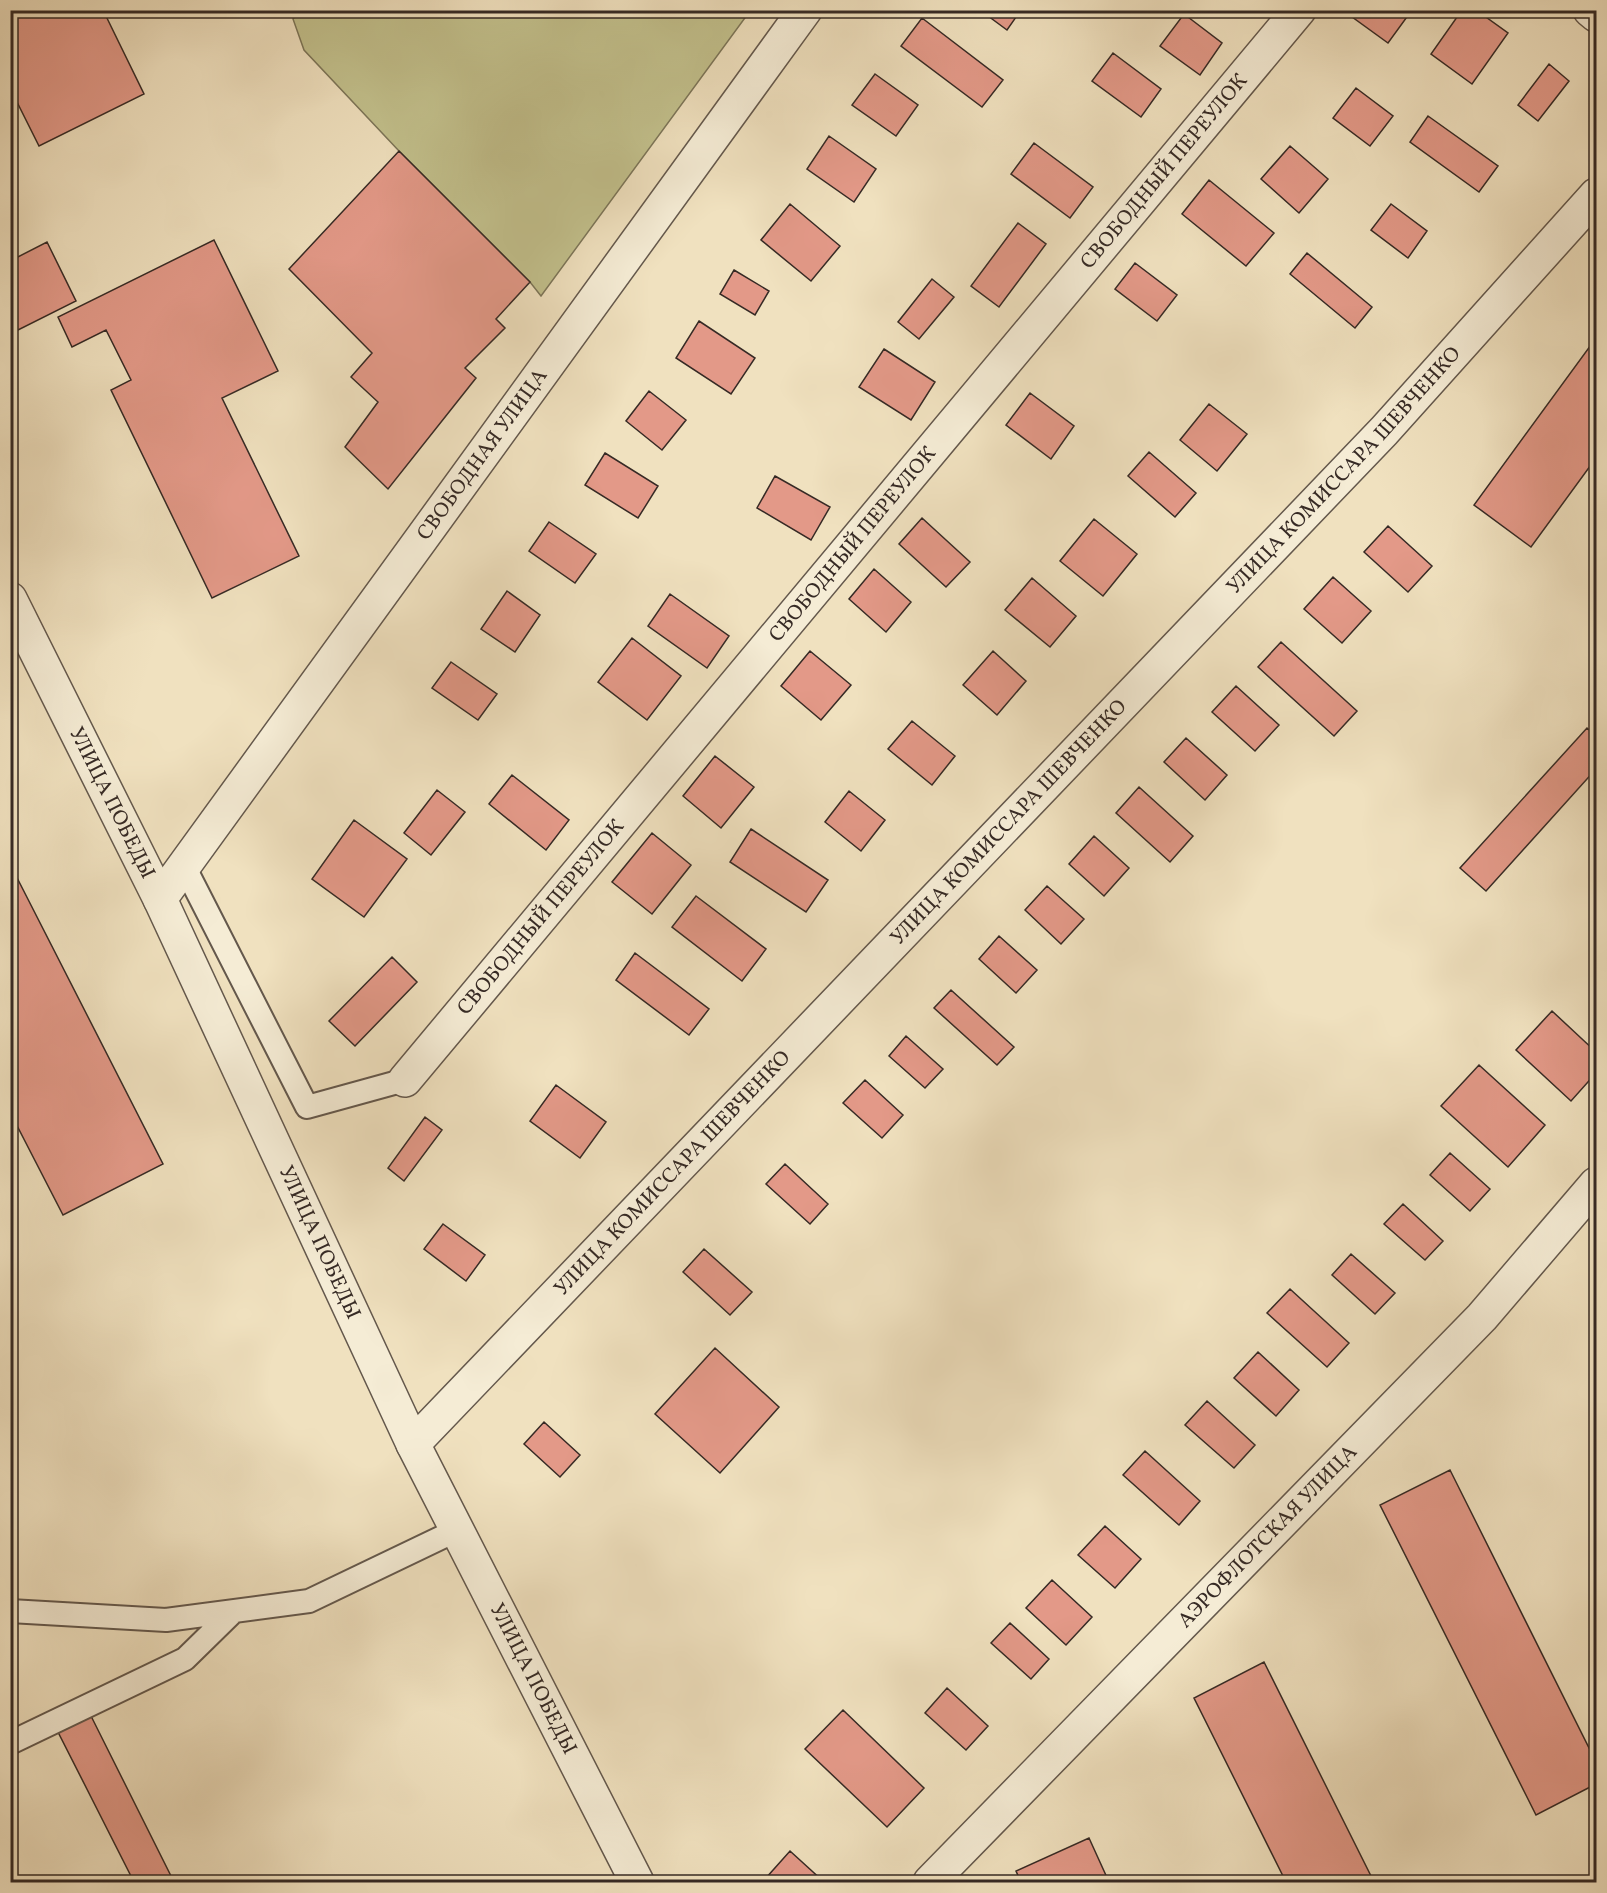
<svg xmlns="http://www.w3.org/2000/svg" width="1607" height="1893" font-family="Vollkorn,serif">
	<rect width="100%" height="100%" fill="#f0e1bf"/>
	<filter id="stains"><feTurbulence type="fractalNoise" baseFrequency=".00333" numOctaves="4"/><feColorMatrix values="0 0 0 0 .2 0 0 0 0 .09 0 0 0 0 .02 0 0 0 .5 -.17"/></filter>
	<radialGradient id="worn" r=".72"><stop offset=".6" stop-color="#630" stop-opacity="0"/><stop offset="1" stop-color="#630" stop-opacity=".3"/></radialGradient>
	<path fill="#c2c08c" stroke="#7c7558" stroke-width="1.5" d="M300,10L750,11L541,296L530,282L399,151L304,50L293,19Z"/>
	<path fill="#e39988" stroke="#362a25" stroke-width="1.5" d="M10,10H103L144,94L39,146L10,88Z
		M980,10H1021L1007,30Z
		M1350,10H1412L1388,43L1348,14Z
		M1462,10H1476L1508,33L1472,84L1431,54Z
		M1184,14L1222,43L1200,75L1160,46Z
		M922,18L1003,80L982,107L901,46Z
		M1113,53L1161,89L1141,117L1092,81Z
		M1549,64L1569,81L1538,121L1518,105Z
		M875,74L918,105L896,136L852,105Z
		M1356,88L1393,116L1370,146L1333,118Z
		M1428,116L1498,166L1479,192L1410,142Z
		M829,136L876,169L854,202L807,169Z
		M1034,143L1093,187L1070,218L1011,174Z
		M1290,146L1328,179L1299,213L1261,179Z
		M399,151L530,282L496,319L505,328L465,368L476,378L388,489L345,447L378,402L351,377L372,353L289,269Z
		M1209,180L1274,233L1246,266L1182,214Z
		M790,204L840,246L811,281L761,240Z
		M1391,204L1427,231L1408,258L1371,230Z
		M1018,223L1046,244L999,307L971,286Z
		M214,240L278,371L222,398L299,556L212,598L111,390L131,380L106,330L72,347L58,317Z
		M47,242L76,301L10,334V261Z
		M1307,253L1372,307L1355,328L1290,274Z
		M1135,263L1177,295L1157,321L1115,289Z
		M734,270L769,291L755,315L720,294Z
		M932,279L954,297L919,339L898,322Z
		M699,321L755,358L731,394L676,358Z
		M1596,338V458L1531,547L1474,505Z
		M884,349L935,382L911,420L859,387Z
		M649,391L686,420L662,450L626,421Z
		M1030,393L1074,426L1051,459L1006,425Z
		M1209,404L1247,434L1217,471L1180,440Z
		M1149,452L1196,493L1175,517L1128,476Z
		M605,453L658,486L638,518L585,485Z
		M775,476L830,507L811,540L757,508Z
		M922,518L970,562L946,587L899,544Z
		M1094,519L1137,554L1103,596L1060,561Z
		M549,522L596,554L575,583L529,551Z
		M1388,526L1432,566L1408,592L1364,552Z
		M874,569L911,602L886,632L849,599Z
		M1333,577L1371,611L1342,643L1304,609Z
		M1032,578L1076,616L1050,647L1005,610Z
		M507,591L540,615L515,652L481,629Z
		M670,594L729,636L707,668L648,626Z
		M632,638L681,676L647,720L598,682Z
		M1281,642L1357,711L1334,736L1258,667Z
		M810,651L851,685L821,720L781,686Z
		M993,651L1026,681L997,715L963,685Z
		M451,662L497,694L478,720L432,688Z
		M1236,686L1279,725L1255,751L1212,712Z
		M912,721L955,756L932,785L888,749Z
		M1587,728L1596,736V769L1486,891L1460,868Z
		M1186,738L1227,775L1205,800L1164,762Z
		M715,756L754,787L721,828L683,796Z
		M512,775L569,820L546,850L489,804Z
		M1139,787L1193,836L1170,862L1116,813Z
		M437,790L465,812L431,855L404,833Z
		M849,791L885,820L861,851L825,822Z
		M354,820L407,859L364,917L312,879Z
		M751,829L828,880L806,912L730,862Z
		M652,833L691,865L652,914L612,882Z
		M1094,836L1129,868L1104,896L1069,864Z
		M10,864L163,1164L63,1215L10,1112Z
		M1047,886L1084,919L1061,944L1025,910Z
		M696,896L766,949L742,981L672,927Z
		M999,936L1037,970L1016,993L979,959Z
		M635,953L709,1009L689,1035L616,980Z
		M392,957L417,982L355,1046L329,1021Z
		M951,990L1014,1047L997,1065L934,1008Z
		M1552,1011L1596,1052V1073L1571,1101L1516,1050Z
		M906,1036L943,1069L925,1088L889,1056Z
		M1479,1065L1545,1125L1508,1167L1441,1106Z
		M865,1080L903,1115L882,1138L843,1103Z
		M556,1085L606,1122L580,1158L530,1121Z
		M425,1117L442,1130L404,1181L388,1168Z
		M1450,1153L1490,1189L1470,1211L1430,1175Z
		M785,1164L828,1204L810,1224L766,1184Z
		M1403,1204L1443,1241L1425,1260L1384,1224Z
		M443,1224L485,1255L466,1281L424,1249Z
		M704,1249L752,1292L730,1315L683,1272Z
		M1351,1254L1395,1293L1375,1314L1332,1275Z
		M1290,1289L1349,1343L1327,1367L1267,1313Z
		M715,1348L779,1407L720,1473L655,1414Z
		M1258,1352L1299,1390L1276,1416L1234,1378Z
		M1207,1401L1255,1445L1234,1468L1185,1425Z
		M544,1422L580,1455L560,1477L524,1444Z
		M1145,1451L1200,1501L1179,1525L1123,1475Z
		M1450,1470L1596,1762V1784L1536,1815L1380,1505Z
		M1105,1526L1141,1559L1115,1588L1078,1555Z
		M1052,1580L1092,1617L1066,1645L1026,1608Z
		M1010,1623L1049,1659L1031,1679L991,1643Z
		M1264,1662L1374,1882H1286L1194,1698Z
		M947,1688L988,1726L966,1750L925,1713Z
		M843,1710L924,1788L887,1827L805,1749Z
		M91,1716L174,1882H134L58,1732Z
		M1089,1838L1109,1882H1021L1016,1871Z
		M790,1851L824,1882H771L766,1878Z"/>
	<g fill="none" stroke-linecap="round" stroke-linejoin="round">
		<defs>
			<path id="service" d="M184,866L307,1107L405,1080
				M10,1611L166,1620L309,1601L457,1530
				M10,1743L185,1659L234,1611"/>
			<g id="minor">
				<path d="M1590,10L1596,15"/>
				<path id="s1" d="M160,899L805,10"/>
				<path id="s2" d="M405,1080L1299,10"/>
				<path id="s3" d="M413,1444L1384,431L1596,195"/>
				<path id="s4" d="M930,1882L1482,1317L1596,1184"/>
			</g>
			<g id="tertiary">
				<path id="s5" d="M10,599L160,899L413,1444L637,1882"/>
			</g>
		</defs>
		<use href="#service" stroke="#64584c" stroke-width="26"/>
		<use href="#minor" stroke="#64584c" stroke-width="36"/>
		<use href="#tertiary" stroke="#64584c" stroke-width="36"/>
		<use href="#service" stroke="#f5ecd5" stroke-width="22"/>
		<use href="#minor" stroke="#f5ecd5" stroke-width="33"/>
		<use href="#tertiary" stroke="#f5ecd5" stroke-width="33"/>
	</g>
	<g text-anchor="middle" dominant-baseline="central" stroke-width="6" stroke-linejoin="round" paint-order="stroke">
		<g font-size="21" fill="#362a25" stroke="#f5ecd5">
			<text stroke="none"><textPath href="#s2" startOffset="1184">СВОБОДНЫЙ ПЕРЕУЛОК</textPath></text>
			<text stroke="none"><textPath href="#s1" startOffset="549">СВОБОДНАЯ УЛИЦА</textPath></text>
			<text stroke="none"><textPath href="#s3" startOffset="1347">УЛИЦА КОМИССАРА ШЕВЧЕНКО</textPath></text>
			<text stroke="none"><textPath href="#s2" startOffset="698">СВОБОДНЫЙ ПЕРЕУЛОК</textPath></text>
			<text stroke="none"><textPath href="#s5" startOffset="228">УЛИЦА ПОБЕДЫ</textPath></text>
			<text stroke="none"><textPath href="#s3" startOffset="861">УЛИЦА КОМИССАРА ШЕВЧЕНКО</textPath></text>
			<text stroke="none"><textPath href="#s2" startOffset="212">СВОБОДНЫЙ ПЕРЕУЛОК</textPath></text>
			<text stroke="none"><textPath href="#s3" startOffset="375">УЛИЦА КОМИССАРА ШЕВЧЕНКО</textPath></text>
			<text stroke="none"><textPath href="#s5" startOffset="714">УЛИЦА ПОБЕДЫ</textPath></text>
			<text stroke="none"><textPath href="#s4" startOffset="483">АЭРОФЛОТСКАЯ УЛИЦА</textPath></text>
			<text stroke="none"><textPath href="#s5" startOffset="1200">УЛИЦА ПОБЕДЫ</textPath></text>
		</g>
	</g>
	<rect width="1607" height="1893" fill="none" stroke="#f0e1bf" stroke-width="36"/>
	<rect x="12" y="12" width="1583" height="1869" fill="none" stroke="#362a25" stroke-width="3"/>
	<rect x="18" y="18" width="1571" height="1857" fill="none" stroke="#362a25" stroke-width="1.5"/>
	<rect width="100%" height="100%" filter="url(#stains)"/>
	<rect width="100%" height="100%" fill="url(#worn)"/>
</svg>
